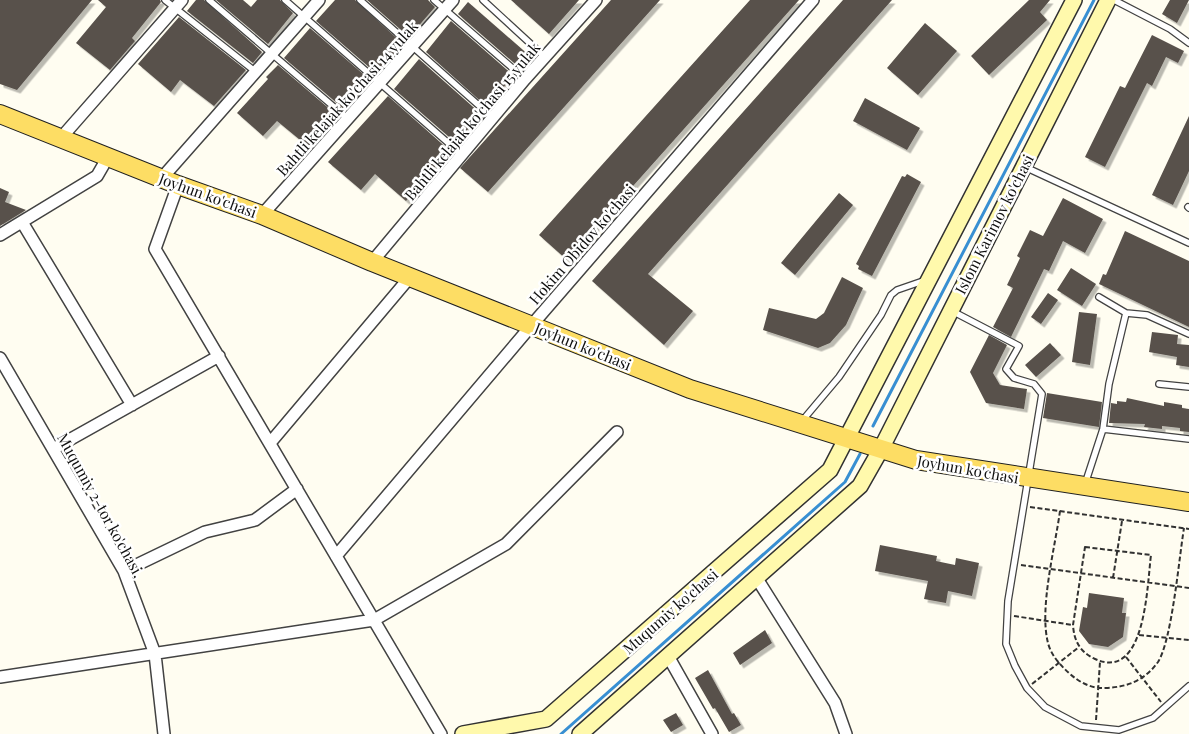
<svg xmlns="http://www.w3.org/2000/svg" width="1189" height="734" font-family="'Playfair Display',serif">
	<defs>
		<filter id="shadow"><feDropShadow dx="3.5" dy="3.5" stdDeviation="0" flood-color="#0004"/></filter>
	</defs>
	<rect width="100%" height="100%" fill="#fffdf1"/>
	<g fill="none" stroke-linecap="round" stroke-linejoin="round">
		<path stroke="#388fd2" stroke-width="3" d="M873,426L1094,0
			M561,734L845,482L860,454"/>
	</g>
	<path fill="#58514b" filter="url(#shadow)" d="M0,0H92L17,90L0,84Z
		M98,0H160L161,2L132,38L135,41L110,70L76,43L106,7Z
		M196,0H204L262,52L253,63L187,11Z
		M216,0H243L251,7L257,0H280L293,13L268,44Z
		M335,0H355L403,44L377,74L316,21Z
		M367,0H428L435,7L409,37Z
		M511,0H579L549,34Z
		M611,0H660L488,192L460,168Z
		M750,0H799L567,260L539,235Z
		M843,0H892L648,274L693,311L664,345L592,281Z
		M1029,0H1050L1040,12L1047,20L989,75L971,56Z
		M1170,0H1189L1177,23L1162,14Z
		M468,2L531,57L521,69L458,14Z
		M179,17L246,70L214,106L180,80L171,92L138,64Z
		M451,21L513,75L489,106L487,107L426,52Z
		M925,23L957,51L918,95L887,68Z
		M310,28L370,80L345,110L284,58Z
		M1152,35L1184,51L1178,63L1166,57L1152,86L1147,83L1105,167L1085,157L1120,86L1125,88Z
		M419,59L481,114L456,143L394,89Z
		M278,65L339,117L311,149L277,121L263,136L237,113L268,79L266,77Z
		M388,96L449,150L406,201L375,174L361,190L328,162Z
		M865,98L920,128L907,150L853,121Z
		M1189,116V171L1173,205L1152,195Z
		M907,174L921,182L872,276L858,269L859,266L856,264L902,176L905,177Z
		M0,188L9,192L5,202L26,210L0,226Z
		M839,193L853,205L795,275L781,263Z
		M1063,198L1103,219L1085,253L1063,241L1049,271L1044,269L1011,337L993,327L1013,288L1007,285L1020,258L1017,256L1030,230L1043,236Z
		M1125,231L1189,261V327L1099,284L1103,274L1106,275Z
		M1071,268L1096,284L1082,306L1057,290Z
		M842,277L863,288L846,325L830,343L818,348L763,330L769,308L816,319L824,313Z
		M1048,293L1058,300L1041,324L1031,317Z
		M1079,312L1097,314L1090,365L1072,362Z
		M1152,332L1178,335L1177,344L1189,345V367L1176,365L1177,357L1149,352Z
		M989,335L1007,345L993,373L1000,385L1027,389L1024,409L986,403L970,372Z
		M1050,343L1061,355L1036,377L1025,365Z
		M1047,393L1102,402L1099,427L1043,418Z
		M1127,398L1164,406V402L1182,405V408L1189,409V432L1180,431V428L1162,426V429L1144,427L1145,424L1109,423L1111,403L1117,404V401L1126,402Z
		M880,545L937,556L936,561L955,565L956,558L979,563L972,596L948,591L946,603L924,599L928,581L875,571Z
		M1089,593L1124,598L1122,613H1126L1123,637L1108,647L1089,644L1079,631L1083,607L1087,608Z
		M765,630L772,643L740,665L733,653Z
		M708,670L732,714L734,713L741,725L729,732L715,708L713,709L695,678Z
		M676,713L683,725L671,732L663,720Z"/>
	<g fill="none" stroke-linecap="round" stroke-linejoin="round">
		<defs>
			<path id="service" d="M165,0L256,72
				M209,0L348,119
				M285,0L462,155
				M360,0L493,118
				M434,0L525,79
				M483,0L545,57
				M1114,0L1170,29L1189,43
				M1025,167L1189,243
				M1188,207L1189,208
				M1099,297L1126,313L1109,384L1103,429
				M952,311L1019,346L1006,369L1014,378L1034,384L1042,394L1008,601L1006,644L1015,666L1027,688L1045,707L1081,726L1119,730L1153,718L1189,686
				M1126,313L1147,315L1189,334
				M1159,384L1189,387
				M802,421L839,377L881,315L891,295L897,290L926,280
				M1085,484L1103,429L1189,439"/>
			<path id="minor" d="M61,138L182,0
				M162,178L319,0
				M178,185L155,249L441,734
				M262,215L453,0
				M22,222L132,405
				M0,235L97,176L108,157
				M372,262L525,79L596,0
				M0,358L124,571L155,654L164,734
				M270,443L410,277
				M53,449L219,356
				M336,556L531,326L813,0
				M124,571L205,532L255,520L297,489
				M756,577L835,703L846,734
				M668,656L712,734
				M0,677L374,620L506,544L617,432"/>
			<path id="secondary" d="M463,734L546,719L830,470L1074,0
				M580,734L860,486L881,449L1108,0"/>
			<path id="primary" d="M0,114L178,185L262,215L372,262L690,389L916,460L1189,502"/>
		</defs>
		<use href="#service" stroke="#424242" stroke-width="8"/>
		<use href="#minor" stroke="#424242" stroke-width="14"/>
		<use href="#secondary" stroke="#313131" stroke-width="18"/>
		<use href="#primary" stroke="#202020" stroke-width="20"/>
		<path stroke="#313131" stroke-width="2" stroke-dasharray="5 2.5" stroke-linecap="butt" d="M1030,507L1189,529
			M1060,511C1055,548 1039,608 1048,643C1051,655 1060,665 1069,673C1080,683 1092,689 1106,688C1128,687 1145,680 1158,662C1172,640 1179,558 1184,528
			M1085,547L1151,555C1147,585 1146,682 1095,659C1080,652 1074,641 1073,625Z
			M1021,565L1189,588
			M1113,578L1122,521
			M1014,616L1073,625
			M1139,635L1189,640
			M1126,657L1161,702
			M1032,684L1079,647
			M1096,720L1100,662"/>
		<use href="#service" stroke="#fff" stroke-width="5.5"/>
		<use href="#minor" stroke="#fff" stroke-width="11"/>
		<use href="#secondary" stroke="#fff9ac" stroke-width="15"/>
		<use href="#primary" stroke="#fddd64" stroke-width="18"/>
	</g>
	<g text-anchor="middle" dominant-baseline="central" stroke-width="5" stroke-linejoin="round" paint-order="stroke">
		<g font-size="15" fill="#0f0f0f" stroke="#fff">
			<text transform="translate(347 98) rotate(-48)">Bahtli kelajak ko'chasi 14 yulak</text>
			<text transform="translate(472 121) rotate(-50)">Bahtli kelajak ko'chasi 15 yulak</text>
			<text transform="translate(208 195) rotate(20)">Joyhun ko'chasi</text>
			<text transform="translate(994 224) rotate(-63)">Islom Karimov ko'chasi</text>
			<text transform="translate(582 244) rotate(-49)">Hokim Obidov ko'chasi</text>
			<text transform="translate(583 346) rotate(22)">Joyhun ko'chasi</text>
			<text transform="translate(968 469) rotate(10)">Joyhun ko'chasi</text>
			<text transform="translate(101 505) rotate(61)">Muqumiy 2-tor ko'chasi,</text>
			<text transform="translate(670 611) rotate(-41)">Muqumiy ko'chasi</text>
		</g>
	</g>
</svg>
